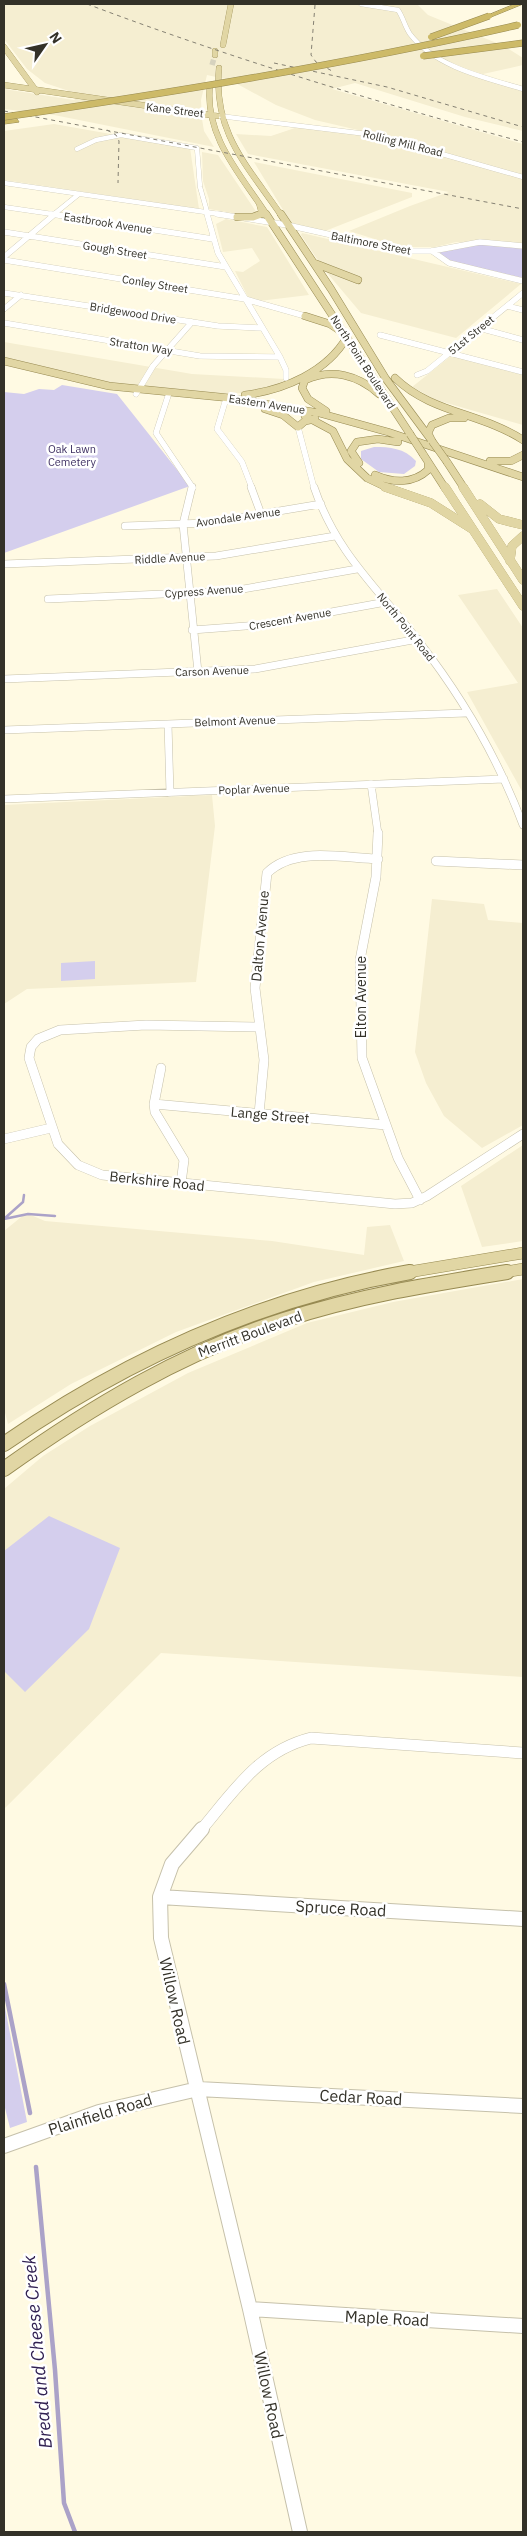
<svg xmlns="http://www.w3.org/2000/svg" width="527" height="2536" font-family="'IBM Plex Sans',sans-serif">
	<rect width="100%" height="100%" fill="#fffae3"/>
	<path fill="#f5eed1" d="M4,4H417L428,15L504,46L523,58V65L483,74L523,87V131L465,117L355,83L332,89L523,144V176L401,140L315,120L276,105L230,80L207,75L201,100L202,119L204,131L214,147L54,115L4,109V89L74,100L81,95L45,83L27,69L4,39Z
		M54,124L190,148L199,209L4,180V131Z
		M298,127L381,138L523,178V248L456,242L435,247H400L349,231L410,206L449,192L248,154L236,134L271,136Z
		M202,152L218,155L257,213L249,216L209,209V199L203,181Z
		M254,162L412,193V197L325,231L291,223Z
		M226,219L267,227L309,295L259,301L248,297L235,271L243,272L260,261L252,248L223,252L216,224Z
		M302,233L521,284L456,338L361,313L323,268L301,235Z
		M4,342L192,374L284,379L280,385L247,393L212,394L127,387L4,359Z
		M451,356L523,375V425L436,400L412,387Z
		M497,589L523,628V793L467,692L518,683L458,595Z
		M212,795L215,826L196,982L27,989L4,1004V805Z
		M432,899L484,904L488,920L523,923V1125L482,1148L444,1116L426,1083L415,1052Z
		M523,1145V1241L482,1247L461,1186Z
		M26,1213L45,1221L272,1241L364,1255L367,1227L390,1225L404,1261L314,1282L176,1332L71,1384L8,1424L4,1409V1231Z
		M523,1279V1677L161,1653L4,1809V1489L43,1456L90,1426L188,1373L307,1323L393,1302Z"/>
	<path fill="#d4ceed" d="M482,243L523,248V278L450,261L437,252Z
		M62,385L117,394L190,486L4,553V392L24,394L39,389L54,390Z
		M374,447C390,447 404,448 416,461L415,466L404,474L379,472L361,459V451Z
		M95,961V979L61,981V963Z
		M49,1516L120,1548L89,1629L25,1692L4,1671V1551Z
		M4,2002L27,2122L10,2128L4,2104Z"/>
	<g fill="none" stroke-linecap="round" stroke-linejoin="round">
		<path stroke="#aba2c8" stroke-width="2.5" d="M5,1218L23,1202L24,1195
			M4,1219L28,1214L55,1216"/>
		<path stroke="#aba2c8" stroke-width="4.5" d="M4,1984L30,2113
			M36,2167L55,2370L64,2503L75,2532"/>
		<path stroke="#d6d2be" stroke-width="5.5" stroke-dasharray="5.5 2.5" stroke-linecap="butt" d="M212,65L215,55"/>
		<defs>
			<path id="minor-far5" d="M361,4L398,10C403,17 405,27 410,34C435,67 486,78 523,89
				M220,116L375,135L523,177
				M77,149L96,140L121,135L197,148L200,187L208,215
				M4,183L226,215
				M4,207L59,215
				M53,215L79,194"/>
			<path id="minor-far4" d="M51,214L213,239
				M207,214L218,253L280,357L286,370V378
				M217,214L243,218
				M237,217L287,225L403,251H432L480,242L523,246
				M4,232L226,267
				M432,251L449,263L523,281
				M4,257L55,214
				M4,260L245,299L305,316
				M4,293L218,326L262,328
				M507,306L523,310
				M4,309L21,295
				M4,323L200,356L280,357
				M479,328L523,340
				M380,335L523,372
				M417,375L427,371L523,293
				M169,393L156,433L193,488
				M136,394L153,366L192,322
				M225,402L217,429L242,462L252,488
				M298,427L314,488"/>
			<path id="minor-far3" d="M192,487L183,524L198,672
				M251,487L261,514
				M314,487C337,555 379,589 420,643C462,697 499,761 523,825
				M125,526L207,523L321,504
				M4,564L216,556L335,536
				M48,599L232,591L357,569
				M192,630L260,625L386,602
				M4,679L255,669L418,639
				M168,724L170,793
				M4,730L466,713
				M371,784L378,834
				M4,799L504,779"/>
			<path id="minor-far2" d="M378,833L376,877L360,960L362,1058L398,1158L420,1200
				M436,861L523,865
				M259,1027L146,1025L60,1030L38,1039L31,1047L29,1058L58,1144L78,1165L102,1175L395,1204L412,1203L427,1196L523,1134
				M161,1068L154,1104L155,1112L184,1160L181,1183
				M154,1104L386,1125
				M259,1114L264,1060L255,988L267,873C294,846 343,858 378,859
				M4,1139L51,1128"/>
			<path id="minor-far1" d="M201,1830C234,1791 259,1751 311,1738L523,1753"/>
			<path id="minor" d="M202,1829L172,1864L160,1897L161,1938L250,2309L300,2532
				M160,1897L523,1919
				M4,2146L99,2112L198,2089L523,2106
				M250,2309L523,2326"/>
			<path id="major-far4" d="M223,45L231,4
				M4,47L37,92
				M215,51V55
				M219,68C213,133 247,165 281,215
				M4,85L217,116
				M210,85C204,136 241,175 267,215
				M258,215L262,214L259,203"/>
			<path id="major-far3" d="M266,214L410,434
				M281,214L331,289L386,379L432,441
				M237,217H253L261,214
				M314,263L358,280
				M305,316L330,324L342,332
				M4,361L109,386L230,398L319,413L388,432L523,477
				M395,378C431,413 482,413 523,440
				M245,395C284,390 327,372 347,337
				M265,409L283,415L298,427L305,421L315,419
				M326,411L308,399L302,388L305,380C332,368 358,375 379,394
				M305,416L333,431L347,459L367,478L388,488
				M431,439L428,433L432,425L449,418H464
				M423,454L445,488
				M490,461H511L523,455
				M447,462L464,488
				M359,463L351,451L357,442L378,439L398,442
				M375,475C393,483 413,484 428,470V463"/>
			<path id="major-far2" d="M385,487L431,503L472,529
				M445,487L523,606
				M463,487L523,580
				M480,504L499,519L523,525
				M510,561L512,546L523,536"/>
			<path id="major-far1" d="M403,1273L523,1253
				M499,1273L523,1269"/>
			<path id="major" d="M4,1444C128,1358 261,1298 410,1272
				M4,1469C91,1407 183,1352 284,1320C357,1296 432,1284 507,1272"/>
			<path id="highway" d="M515,4H523L491,17L486,16Z
				M17,119L19,122L4,124V120Z"/>
		</defs>
		<use href="#minor-far5" stroke="#c6c1ab" stroke-width="5"/>
		<use href="#minor-far4" stroke="#c6c1ab" stroke-width="6"/>
		<use href="#minor-far3" stroke="#c6c1ab" stroke-width="8"/>
		<use href="#minor-far2" stroke="#c6c1ab" stroke-width="10"/>
		<use href="#minor-far1" stroke="#c6c1ab" stroke-width="12"/>
		<use href="#minor" stroke="#c6c1ab" stroke-width="16"/>
		<use href="#major-far4" stroke="#978a52" stroke-width="6"/>
		<use href="#major-far3" stroke="#978a52" stroke-width="8"/>
		<use href="#major-far2" stroke="#978a52" stroke-width="9"/>
		<use href="#major-far1" stroke="#978a52" stroke-width="12"/>
		<use href="#major" stroke="#978a52" stroke-width="16"/>
		<use href="#highway" stroke="#978a52" stroke-width="1"/>
		<use href="#minor-far5" stroke="#fff" stroke-width="4.5"/>
		<use href="#minor-far4" stroke="#fff" stroke-width="5.5"/>
		<use href="#minor-far3" stroke="#fff" stroke-width="7"/>
		<use href="#minor-far2" stroke="#fff" stroke-width="9"/>
		<use href="#minor-far1" stroke="#fff" stroke-width="11"/>
		<use href="#minor" stroke="#fff" stroke-width="14"/>
		<use href="#major-far4" stroke="#e1d6a4" stroke-width="5.5"/>
		<use href="#major-far3" stroke="#e1d6a4" stroke-width="7"/>
		<use href="#major-far2" stroke="#e1d6a4" stroke-width="9"/>
		<use href="#major-far1" stroke="#e1d6a4" stroke-width="11"/>
		<use href="#major" stroke="#e1d6a4" stroke-width="14"/>
		<use href="#highway" fill="#cdba68" fill-rule="evenodd"/>
		<path stroke="#858173" stroke-width="1" stroke-dasharray="4 4" stroke-linecap="butt" d="M87,4C230,58 376,102 523,142
			M315,5L311,55L316,62L332,71
			M274,63L387,87L523,127
			M4,111L523,209
			M107,130L116,135L119,141L118,183"/>
		<defs>
			<path id="major-bridge" d="M410,434L423,454
				M432,441L447,462"/>
			<path id="highway-bridge" d="M431,37L489,16
				M423,56L523,43
				M4,117C177,92 348,64 518,25"/>
		</defs>
		<use href="#major-bridge" stroke="#978a52" stroke-width="8" stroke-linecap="butt"/>
		<use href="#highway-bridge" stroke="#978a52" stroke-width="7" stroke-linecap="butt"/>
		<use href="#major-bridge" stroke="#e1d6a4" stroke-width="7"/>
		<use href="#highway-bridge" stroke="#cdba68" stroke-width="6"/>
	</g>
	<g text-anchor="middle" dominant-baseline="central" stroke-width="5" stroke-linejoin="round" paint-order="stroke">
		<g font-size="11" fill="#333128" stroke="#fff">
			<text transform="translate(175 110) rotate(7)">Kane Street</text>
			<text transform="translate(403 143) rotate(14)">Rolling Mill Road</text>
			<text transform="translate(108 223) rotate(9)">Eastbrook Avenue</text>
			<text transform="translate(371 243) rotate(11)">Baltimore Street</text>
			<text transform="translate(115 250) rotate(9)">Gough Street</text>
			<text transform="translate(155 284) rotate(9)">Conley Street</text>
			<text transform="translate(133 313) rotate(9)">Bridgewood Drive</text>
			<text transform="translate(471 335) rotate(-39)">51st Street</text>
			<text transform="translate(141 346) rotate(9)">Stratton Way</text>
			<text transform="translate(363 362) rotate(57)">North Point Boulevard</text>
			<text transform="translate(267 404) rotate(9)">Eastern Avenue</text>
			<text transform="translate(238 517) rotate(-8)">Avondale Avenue</text>
			<text transform="translate(170 558) rotate(-3)">Riddle Avenue</text>
			<text transform="translate(204 591) rotate(-4)">Cypress Avenue</text>
			<text transform="translate(290 619) rotate(-10)">Crescent Avenue</text>
			<text transform="translate(406 627) rotate(51)">North Point Road</text>
			<text transform="translate(212 671) rotate(-2)">Carson Avenue</text>
			<text transform="translate(235 721) rotate(-2)">Belmont Avenue</text>
			<text transform="translate(254 789) rotate(-2)">Poplar Avenue</text>
		</g>
		<g font-size="11" fill="#3f3163" stroke="#fff">
			<text x="72" y="449">Oak Lawn<tspan x="72" dy="13">Cemetery</tspan></text>
		</g>
		<g font-size="14" fill="#333128" stroke="#fff">
			<text transform="translate(260 936) rotate(-85)">Dalton Avenue</text>
			<text transform="translate(361 997) rotate(-90)">Elton Avenue</text>
			<text transform="translate(270 1115) rotate(5)">Lange Street</text>
			<text transform="translate(157 1181) rotate(6)">Berkshire Road</text>
			<text transform="translate(250 1334) rotate(-20)">Merritt Boulevard</text>
		</g>
		<g font-size="16" fill="#333128" stroke="#fff">
			<text transform="translate(341 1908) rotate(3)">Spruce Road</text>
			<text transform="translate(175 2001) rotate(77)">Willow Road</text>
			<text transform="translate(361 2097) rotate(3)">Cedar Road</text>
			<text transform="translate(100 2114) rotate(-17)">Plainfield Road</text>
			<text transform="translate(387 2318) rotate(3)">Maple Road</text>
			<text transform="translate(269 2395) rotate(78)">Willow Road</text>
		</g>
		<g font-size="18" font-style="italic" fill="#312152" stroke="#fff">
			<text transform="translate(37 2352) rotate(-95)">Bread and Cheese Creek</text>
		</g>
	</g>
	<rect width="527" height="2536" fill="none" stroke="#333128" stroke-width="10"/>
	<g transform="translate(45 45) rotate(56)" stroke="#ffffff" stroke-width="4" paint-order="stroke">
	<path d="M0-4L9 19L0 12L-9 19Z" fill="#333128"/>
	<text y="-8" font-size="14" font-weight="bold" text-anchor="middle" fill="#333128">N</text>
	</g>
</svg>
